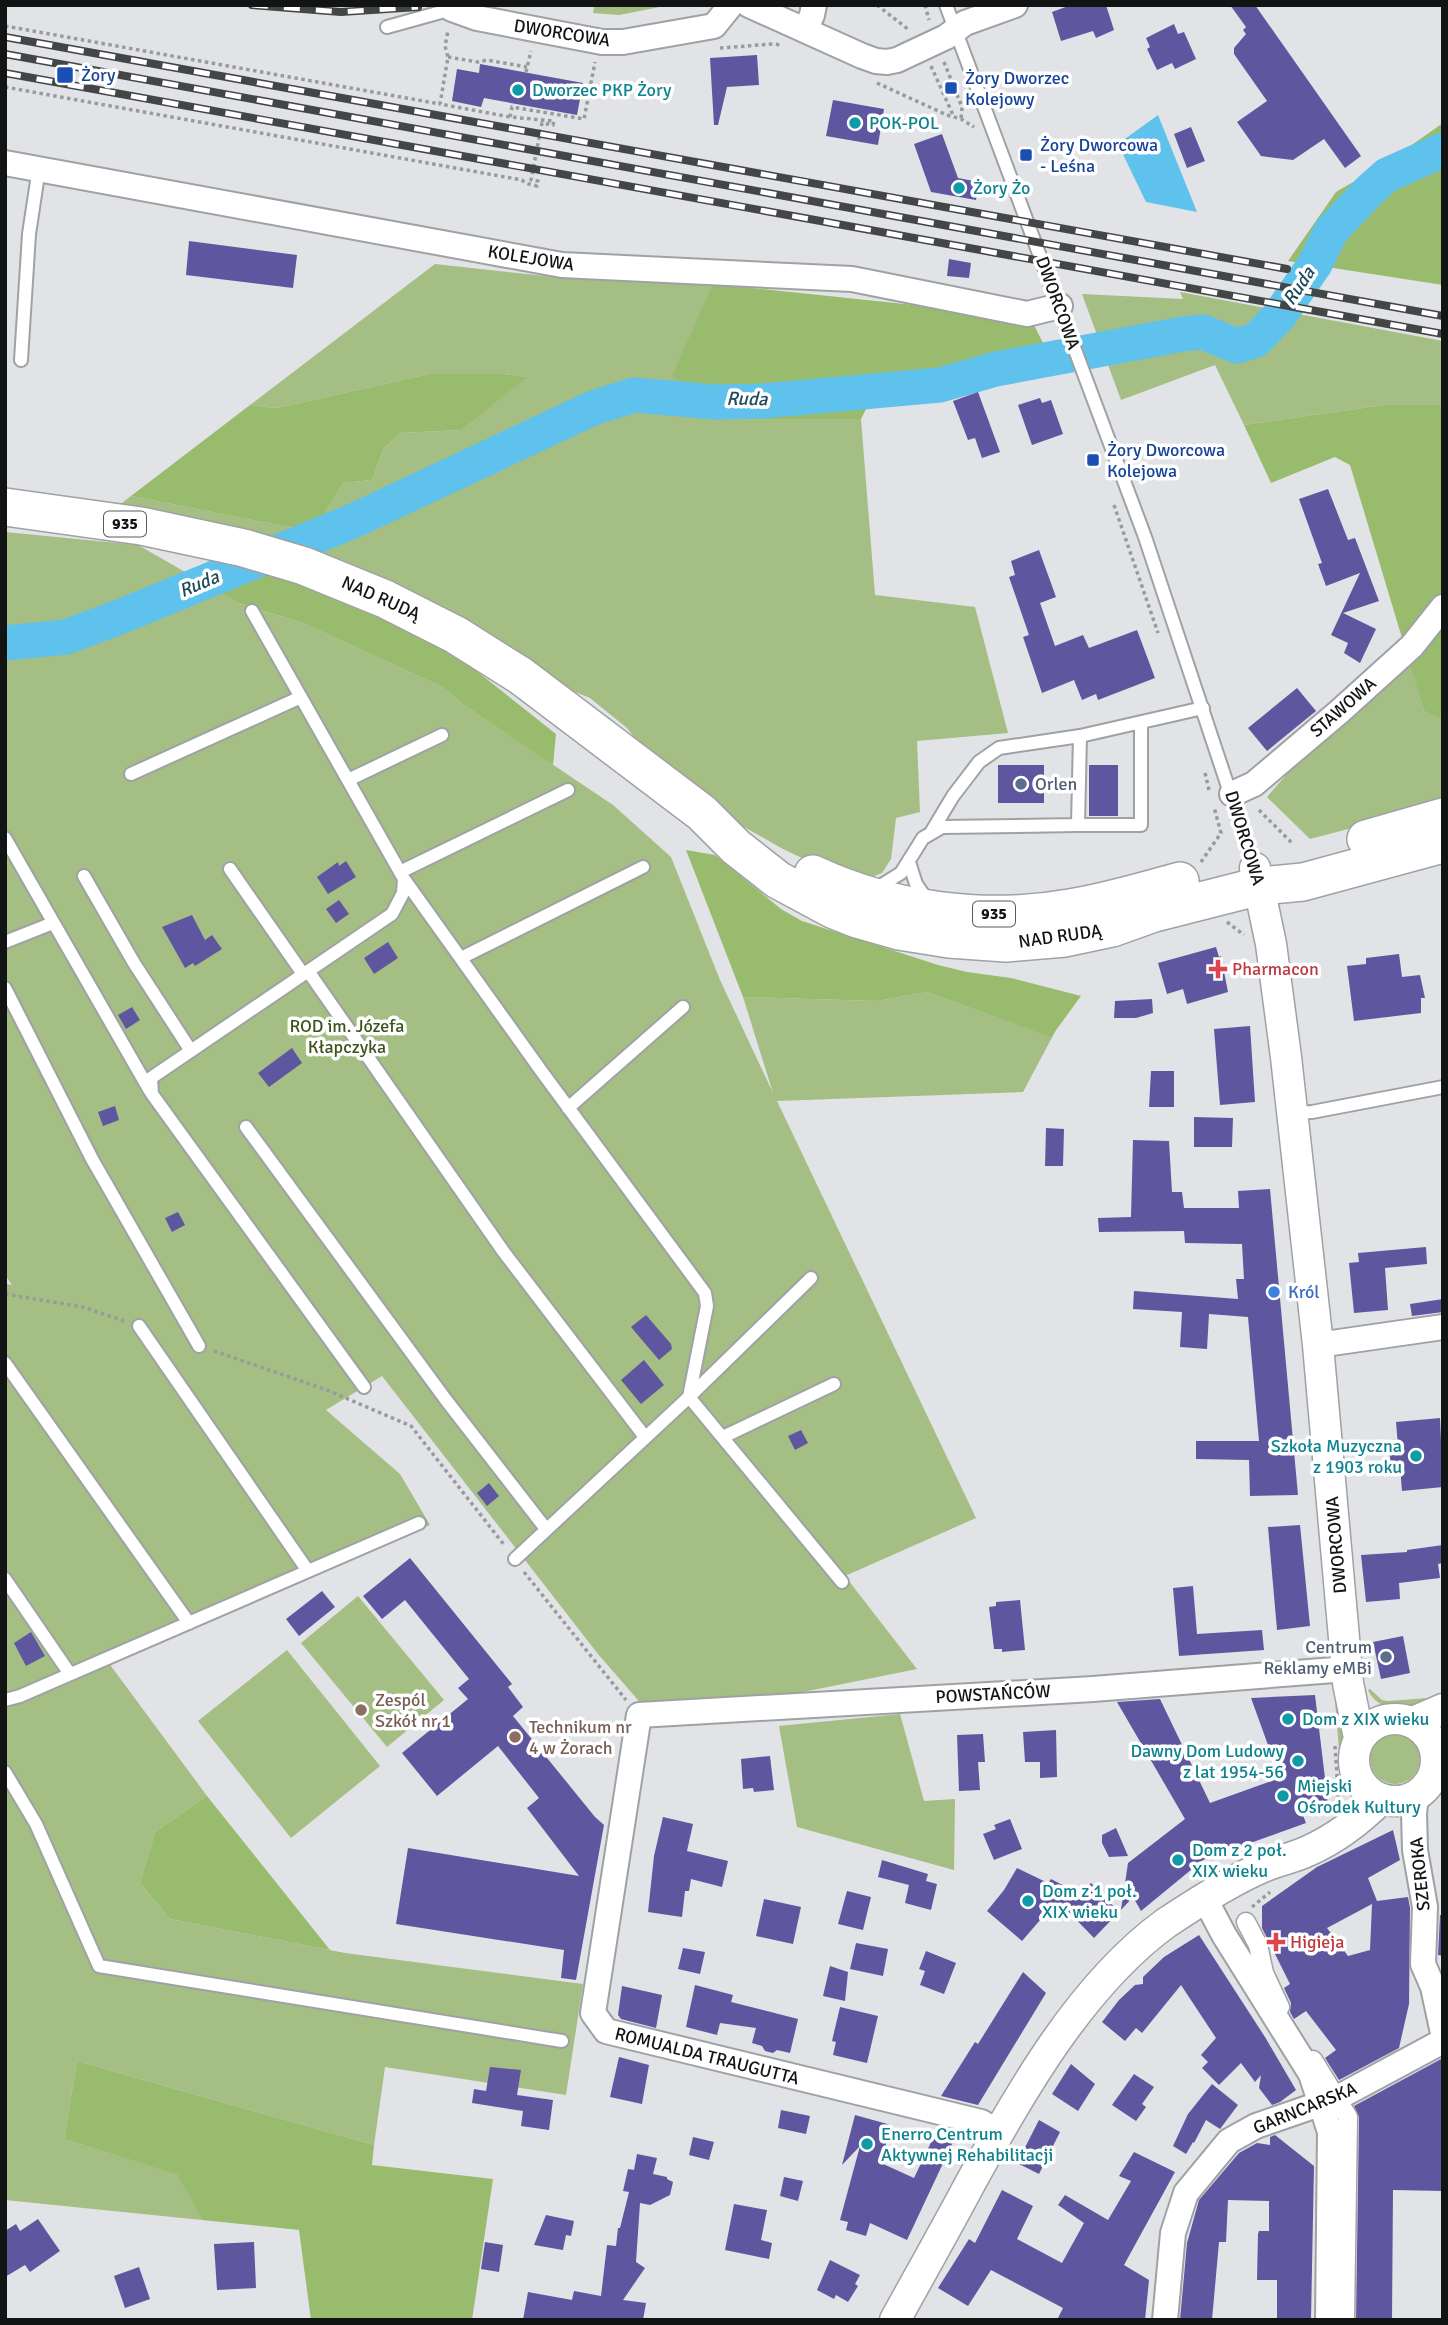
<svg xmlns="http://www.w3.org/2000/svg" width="1448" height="2325" font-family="Signika,sans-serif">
	<rect width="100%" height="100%" fill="#e1e3e6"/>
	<path fill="#a4be83" d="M586,5H670L619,15L593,13L594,7Z
		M435,264L573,279L713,284L737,419H861L875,595L975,607L1008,733L917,741L920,812L896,818L891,859L882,873L861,881L844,878L783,849L716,811L659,768L627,728L590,698L118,506L131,496L313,532L343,483L372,480L384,448L401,433L462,430L526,377L504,374H429L277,408L250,405Z
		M1180,292L1443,341V405H1384L1244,425L1215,365L1121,400L1082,294L1183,299Z
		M5,532L138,545L241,604L303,623L442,687L464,705L613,805L671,857L720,980L773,1093L743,997L877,1001L927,992L1013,1023L1056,1030L1023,1092L777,1101L976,1518L845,1576L917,1669L773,1698L644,1707L598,1654L382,1376L326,1410L400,1474L430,1525L108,1662L207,1796L155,1832L140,1883L170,1919L345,1953L583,1984L566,2095L385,2067L374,2145L77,2061L64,2139L179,2175L202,2220L5,2200V1284L12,1285L5,1275Z
		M1410,663L1424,711L1443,721V804L1310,839L1267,797L1291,769Z
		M358,1596L444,1700L387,1747L301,1643Z
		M287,1650L380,1766L291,1838L198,1721Z
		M1334,1689H1336L1347,1738L1342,1756L1347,1783L1343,1797Z
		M1370,1689L1382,1700L1388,1701L1443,1697C1436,1701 1426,1710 1418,1711C1399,1713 1376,1708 1368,1690Z
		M900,1714L924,1801L955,1799L954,1870L797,1827L779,1726Z
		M1370 1759a25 25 0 1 1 50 0a25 25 0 1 1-50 0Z"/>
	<path fill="#99bb6d" d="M1443,123V285L1288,261L1336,192L1386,163Z
		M713,284L914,305L1033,323L1047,351L946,375L882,377L861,419H737L672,376Z
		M429,374H504L527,377L462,430L401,433L384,448L372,480L343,483L313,532L131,496L250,405L277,408Z
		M1384,405H1443V721L1424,711L1350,465L1335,457L1271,483L1244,425Z
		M266,572L347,598L446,647L556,734L553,765L464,705L442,687L303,623L241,604L216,590Z
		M686,850L715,855L781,909L802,921L938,965L967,972L1011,978L1081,996L1051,1037L927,992L877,1001L743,997Z
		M207,1796L330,1950L170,1919L140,1883L155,1832Z
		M77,2061L374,2145L372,2165L493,2179L472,2320H311L299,2230L202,2220L178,2175L64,2139Z"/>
	<path fill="#5ec2ed" d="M1158,115L1197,212L1146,202L1118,144Z"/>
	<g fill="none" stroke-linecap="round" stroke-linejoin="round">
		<path stroke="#5ec2ed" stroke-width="35" d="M5,643L66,637L122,616L353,521L593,408L634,395L716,402L762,401L940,385L996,369L1183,334L1203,332L1237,346L1256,340L1279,316L1315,264L1331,231L1370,190L1387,175L1443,150"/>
	</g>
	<path fill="#5e579f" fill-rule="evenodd" d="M1071,5H1106L1114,30L1096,38L1093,31L1061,41L1052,12Z
		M1230,5H1255L1361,156L1345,168L1324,139L1293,160L1261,156L1237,122L1267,101L1234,54V48L1246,34L1243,30L1246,27Z
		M1174,24L1178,34L1184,32L1196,59L1175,69L1172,63L1157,70L1147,49L1150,47L1146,38Z
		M757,55L759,85L727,87L718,125H714L710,58Z
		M480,64L583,83L577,115L484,98L481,107L452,101L457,69L479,73Z
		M833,100L884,109L878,145L826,136Z
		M1191,127L1205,161L1187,168L1174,134Z
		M942,134L958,178L979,182L976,200L931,192L914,144Z
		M189,241L297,255L293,288L186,275Z
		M949,259L971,263L969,278L947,276Z
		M978,392L1000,452L982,458L975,438L968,440L953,401Z
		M1040,398L1042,403L1051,400L1063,434L1032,445L1018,405Z
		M1328,489L1348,540L1355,538L1379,601L1343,613L1376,629L1360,663L1344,653L1348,643L1331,635L1360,573L1326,586L1318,564L1322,563L1299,499Z
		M1039,550L1056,597L1040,603L1055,646L1083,635L1089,648L1137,630L1155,678L1098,700L1096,694L1082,700L1074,680L1042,693L1023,637L1029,635L1009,577L1015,575L1011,561Z
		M1297,688L1316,711L1267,751L1248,728Z
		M998,765H1044V803H998Z
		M1089,765H1118V816H1089Z
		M346,861L356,877L328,894L317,877L338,862L339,866Z
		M339,900L349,914L336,923L326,909Z
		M192,915L205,940L212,935L222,949L195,966L193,963L185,968L162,927Z
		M388,942L398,958L374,974L364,958Z
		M1216,947L1219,957L1221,956L1228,992L1187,1004L1183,989L1167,994L1158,963Z
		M1399,954L1402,977L1420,975L1425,998H1421V1013L1354,1021L1347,966L1366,964V958Z
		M1152,999L1153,1013L1136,1018H1114L1115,1001Z
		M132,1007L140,1020L126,1029L118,1015Z
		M1250,1026L1255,1102L1220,1105L1214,1029Z
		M292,1048L302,1063L269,1087L258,1073Z
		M1151,1071H1174V1107H1149Z
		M115,1106L119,1120L103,1126L98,1112Z
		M1194,1117L1233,1118L1232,1147H1194Z
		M1046,1128L1064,1129L1063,1166H1045Z
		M1133,1140L1169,1141L1172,1192H1182L1184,1208H1239L1238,1191L1270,1189L1298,1495L1250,1496L1249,1460L1196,1459V1441H1259L1248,1317L1209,1314L1207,1349L1180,1347L1182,1312L1133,1309L1134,1291L1238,1299L1236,1279H1244L1242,1244L1185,1243L1184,1231L1099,1232L1098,1218L1131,1217Z
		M178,1212L185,1225L172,1232L165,1218Z
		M1426,1247L1427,1264L1385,1268L1388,1310L1354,1313L1349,1263L1359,1262L1358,1253Z
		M1443,1299V1312L1412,1316L1410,1304Z
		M646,1315L671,1344L672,1349L659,1360L631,1327Z
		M644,1360L664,1385L641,1404L621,1380Z
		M1440,1418L1443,1487L1402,1491L1400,1466H1391L1389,1447L1398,1446L1396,1422Z
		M801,1430L808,1443L795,1450L788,1436Z
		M489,1483L499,1496L487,1506L477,1493Z
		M1300,1525L1310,1626L1277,1630L1268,1527Z
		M1443,1545V1563L1438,1564L1440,1578L1399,1583L1400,1599L1366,1602L1361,1555L1407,1552V1550Z
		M410,1558L512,1684L508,1687L523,1707L513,1716L595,1817L604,1825L576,1980L561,1978L564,1950L396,1924L408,1848L579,1876L527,1808L539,1798L498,1746L437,1796L402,1753L468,1699L458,1688L469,1679L405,1600L382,1619L363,1596Z
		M1193,1586L1197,1634L1262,1630L1264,1650L1179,1656L1173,1588Z
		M322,1591L335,1607L299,1636L286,1619Z
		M1020,1600L1025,1650L1002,1652V1649H994L989,1607L996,1606V1602Z
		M31,1632L45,1656L26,1666L14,1643Z
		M1403,1636L1410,1673L1381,1679L1373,1642Z
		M1315,1695L1328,1803L1301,1810L1306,1823L1203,1860L1141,1911L1133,1897L1121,1910L1128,1863L1185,1819L1117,1702L1160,1699L1210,1803L1280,1778L1251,1698Z
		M1056,1730L1057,1777L1040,1778V1762H1025L1023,1732Z
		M983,1734L985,1762H978L980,1790L959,1791L957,1735Z
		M770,1756L774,1790L754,1792L753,1788L743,1789L741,1759Z
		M663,1817L693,1824L687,1851L728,1861L722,1887L691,1879L689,1891H685L682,1917L648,1912L654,1856Z
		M1010,1819L1022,1849L994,1860L983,1834L996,1829L994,1825Z
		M1116,1828L1128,1856L1109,1857L1102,1843V1835Z
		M1393,1830L1400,1860L1368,1878L1377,1901L1408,1897L1410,1908L1409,2004L1399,2048L1339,2080L1325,2058L1336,2050L1306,2011L1294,2019L1290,2012L1291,2003L1284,1988L1290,1984L1262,1928V1906L1317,1867ZM1372,1904L1370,1950L1348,1956L1327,1928Z
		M882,1860L928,1874L926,1881L937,1884L931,1910L905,1903L909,1885L878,1877Z
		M1017,1868L1048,1883L1051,1879L1080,1894L1091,1883L1119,1912L1094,1938L1060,1903L1053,1916L1047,1912L1022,1941L987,1911L1004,1890Z
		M847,1891L871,1897L863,1930L838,1924Z
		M764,1899L801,1907L793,1944L756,1936Z
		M1440,1915H1443V1956L1438,1955Z
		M1199,1935L1265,2037L1296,2090L1280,2102L1272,2105L1259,2088L1261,2075L1255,2082L1241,2063L1219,2085L1202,2068L1208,2062L1201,2055L1216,2038L1181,1985L1142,2033L1136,2028L1125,2041L1102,2022L1119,2000L1135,1985L1143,1984V1977L1164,1957Z
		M856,1943L888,1949L883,1976L850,1969Z
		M683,1948L705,1952L700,1974L678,1969Z
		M926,1951L956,1963L944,1994L920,1985L925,1971L919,1969Z
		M830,1966L848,1972L845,2001L823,1996Z
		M1023,1972L1046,1993L978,2105L941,2096L975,2042L978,2044Z
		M695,1985L733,1995L731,2002L798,2019L790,2053L777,2050L773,2053L765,2051L762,2046L752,2043L756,2028L720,2023L717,2035L686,2027Z
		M622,1986L662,1995L656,2028L621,2019L618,2015Z
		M840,2007L878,2016L867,2063L833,2055L836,2042L832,2041Z
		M619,2057L649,2065L642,2104L610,2097Z
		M1443,2058V2191L1393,2190L1392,2320H1356L1359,2117L1354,2106Z
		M1071,2064L1095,2084L1078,2111L1052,2094Z
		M490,2067L521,2070L517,2095L553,2100L549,2130L521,2126L523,2111L472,2103L474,2089L486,2091Z
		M1134,2074L1154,2087L1142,2104L1146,2107L1136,2121L1112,2105Z
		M1212,2084L1238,2105L1220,2129L1206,2120L1194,2143L1193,2142L1186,2154L1173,2146L1188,2114Z
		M781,2110L810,2116L806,2134L778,2128Z
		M855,2115L891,2125L881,2163L914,2178L935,2134L953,2142L907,2240L870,2223L866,2236L846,2230L848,2222L840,2220L860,2146L842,2165Z
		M1039,2120L1060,2132L1039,2174L1017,2163Z
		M1275,2135L1314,2166L1311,2320H1277V2280H1257L1258,2234L1259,2231H1269V2201L1228,2200L1226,2242H1219L1212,2320H1180L1187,2243L1199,2200L1239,2153L1257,2143L1270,2145V2137Z
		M693,2137L714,2142L709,2160L689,2155Z
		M1134,2152L1175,2172L1124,2265L1149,2280L1145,2320H1057L1063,2308L991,2270L968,2306L938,2288L969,2239L975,2243L1002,2190L1033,2206L1017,2239L1062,2263L1084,2223L1058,2205L1065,2195L1108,2220L1131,2181L1119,2176Z
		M637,2154L657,2158L653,2174L667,2177V2179L673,2182L670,2195L650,2205L640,2203L636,2262L645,2268L623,2300L646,2303L643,2320H523L528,2292L572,2300L574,2291L601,2296L607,2245L616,2246L618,2228H620L629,2192L623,2191L628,2169L634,2170Z
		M784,2177L803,2181L798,2201L780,2196Z
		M734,2204L767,2210L761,2240L772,2243L769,2259L725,2250Z
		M546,2215L574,2221L571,2236L566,2235L563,2250L534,2245Z
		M38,2219L60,2251L30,2272L25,2265L5,2277V2231L16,2224L20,2231Z
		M254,2242L256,2288L217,2290L214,2244Z
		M485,2242L503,2245L499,2272L481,2269Z
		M830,2260L860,2275L855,2284L858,2286L848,2302L836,2295L834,2299L817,2290Z
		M139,2267L150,2299L125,2308L114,2276Z"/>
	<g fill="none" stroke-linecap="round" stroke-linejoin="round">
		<defs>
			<path id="service" d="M946,5L1145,537L1255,868
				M387,27L452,9
				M21,360L29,234L39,168
				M252,611L404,879L542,1072L705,1293L707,1306L689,1397
				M131,774L301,697
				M348,780L442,735
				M1078,825H1141V723
				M932,831L953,796L979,762L999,748L1080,736L1203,708
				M5,838L150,1091
				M909,862L916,884L927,900
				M230,869L303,974
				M400,872L568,790
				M84,876L134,963L191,1051
				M877,888L901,873L923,838L942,827L1078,825L1080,736
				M5,942L53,923
				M461,958L643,867
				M308,971L503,1251L645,1437
				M5,988L92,1159L199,1346
				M568,1108L683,1007
				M1293,1113L1312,1112L1443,1087
				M246,1127L446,1400L546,1529
				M139,1326L308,1571
				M5,1363L189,1623
				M364,1387L152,1094L151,1078L392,914L403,893L404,879
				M689,1397L811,1278
				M723,1437L834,1384
				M515,1559L689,1397L842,1582
				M5,1579L70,1674
				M5,1700L20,1696L419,1523
				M5,1772L36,1824L99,1966L562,2041"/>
			<path id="pedestrian" d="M1246,1922L1258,1945L1264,1973L1280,2007
				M1313,2060L1348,2117L1345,2320"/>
			<path id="minor" d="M451,5L452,9L477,18L602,42H623L714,26L731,5
				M749,5L862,56L876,61L887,62L897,60L946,37L965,23L1015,5
				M805,30L812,15L814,5
				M5,163L562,265L852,279L1027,314L1060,306
				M1232,794L1254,784L1339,712L1412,646L1443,607
				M1318,1345L1443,1327
				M1438,1758L1443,1764
				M1416,1796L1414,1813L1415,1850L1425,1907L1423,1964L1433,1987L1443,2033
				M1205,1899L1224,1935L1311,2074L1330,2132L1328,2320
				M999,2132L981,2122L606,2031L593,2013L639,1715L1093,1689L1347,1669
				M1165,2320L1173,2233L1186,2193L1229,2141L1256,2126L1337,2098L1443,2041"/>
			<path id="tertiary" d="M1255,868L1271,944L1286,1057L1318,1345L1348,1683L1359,1738
				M1354 1760a41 41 0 1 1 82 0a41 41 0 1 1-82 0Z
				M1413,1722L1443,1709
				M895,2320C921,2273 947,2227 972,2180C1021,2091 1082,1984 1166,1923C1196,1903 1230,1881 1263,1867C1277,1861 1293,1858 1308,1851C1335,1839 1360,1820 1381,1799"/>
			<path id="primary" d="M5,507L141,526L244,548L304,566L385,599L456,635L521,676L702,813L736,847L778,880L832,909L857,919L899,931L949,939L1006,943L1065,938L1112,928L1154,913L1260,886L1303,882L1443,844
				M1366,839L1443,817
				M813,874C892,911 985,923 1070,908C1107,902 1144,891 1180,881"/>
		</defs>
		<use href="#service" stroke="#9fa2a4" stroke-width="16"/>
		<use href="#pedestrian" stroke="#9fa2a4" stroke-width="21"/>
		<use href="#minor" stroke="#9fa2a4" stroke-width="28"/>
		<use href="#tertiary" stroke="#9fa2a4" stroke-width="33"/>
		<use href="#primary" stroke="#9fa2a4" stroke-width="40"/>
		<path stroke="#999a9c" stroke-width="3.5" stroke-dasharray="3.5 3.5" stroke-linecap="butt" d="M877,5L909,30
			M925,5L929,20
			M5,26L440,104
			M720,48L773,44L782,45
			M448,57L478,62L487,60L527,67
			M944,62L962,107L961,119
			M931,66L953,115
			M526,72L531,51
			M877,83L947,115L961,119L974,127
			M5,87L522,180L525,183L537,186L538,181L531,180L542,123L553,125L554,121L510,117L440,104L448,57L445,46L448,31
			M510,117L512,107L584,119L595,62
			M1114,505L1158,633
			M1205,773L1209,790
			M1259,810L1293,844
			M1201,862L1221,833L1214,807
			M1227,922L1244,935
			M5,1294L83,1307L124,1321
			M214,1351L327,1390L411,1426L505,1546
			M524,1572L626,1700
			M1335,1746L1339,1805
			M1252,1907L1270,1892"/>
		<use href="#service" stroke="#fff" stroke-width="12"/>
		<use href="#pedestrian" stroke="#fff" stroke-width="18"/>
		<use href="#minor" stroke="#fff" stroke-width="24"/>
		<use href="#tertiary" stroke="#fff" stroke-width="30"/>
		<use href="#primary" stroke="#fff" stroke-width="37"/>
		<defs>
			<path id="rail" d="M252,5L341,12L418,7
				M5,37L1287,269
				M5,54L1443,316
				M5,73L1443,334"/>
		</defs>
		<use href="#rail" stroke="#444646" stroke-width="8"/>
		<use href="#rail" stroke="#fff" stroke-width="5" stroke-dasharray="16" stroke-linecap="butt"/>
	</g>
	<g fill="#1a4fb4" stroke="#fff" stroke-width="2.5">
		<rect x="56" y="66" width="18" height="18" rx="3.5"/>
		<rect x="944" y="81" width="14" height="14" rx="3.5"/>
		<rect x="1019" y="148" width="14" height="14" rx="3.5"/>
		<rect x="1086" y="453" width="14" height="14" rx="3.5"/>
	</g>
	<g fill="#0f9aa8" stroke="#fff" stroke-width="2.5">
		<circle cx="518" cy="90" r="7"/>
		<circle cx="855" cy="123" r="7"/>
		<circle cx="959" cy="188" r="7"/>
		<circle cx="1416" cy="1456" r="7"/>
		<circle cx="1288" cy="1719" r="7"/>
		<circle cx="1298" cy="1761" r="7"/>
		<circle cx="1283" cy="1796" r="7"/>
		<circle cx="1178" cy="1860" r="7"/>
		<circle cx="1028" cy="1901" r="7"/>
		<circle cx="867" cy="2144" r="7"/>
	</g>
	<g fill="#5c6f8a" stroke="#fff" stroke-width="2.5">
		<circle cx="1021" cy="784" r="7"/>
		<circle cx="1386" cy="1657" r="7"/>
	</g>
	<g fill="#e0444e" stroke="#fff" stroke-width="2.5">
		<path d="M1214.5 958.5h7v7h7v7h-7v7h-7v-7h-7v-7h7z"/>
		<path d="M1272.5 1931.5h7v7h7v7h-7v7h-7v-7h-7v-7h7z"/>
	</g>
	<circle fill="#3f7fe0" stroke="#fff" stroke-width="2.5" cx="1274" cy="1292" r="7"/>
	<g fill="#8d6e63" stroke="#fff" stroke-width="2.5">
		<circle cx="361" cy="1710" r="7"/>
		<circle cx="515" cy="1737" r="7"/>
	</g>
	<g text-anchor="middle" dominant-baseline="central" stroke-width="7" stroke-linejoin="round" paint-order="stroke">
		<g fill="#fff" stroke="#595a5a" stroke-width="2">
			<rect x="104" y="511.5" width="42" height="25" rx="5"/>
			<rect x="973" y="901.5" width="42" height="25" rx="5"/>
		</g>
		<g font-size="16" font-weight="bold" fill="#121313">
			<text x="125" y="524">935</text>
			<text x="994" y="914">935</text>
		</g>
		<g font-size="18" fill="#121313" stroke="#fff">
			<text transform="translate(562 33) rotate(9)">DWORCOWA</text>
			<text transform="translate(531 258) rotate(9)">KOLEJOWA</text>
			<text transform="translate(1058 303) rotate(70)">DWORCOWA</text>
			<text transform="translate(381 598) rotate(24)">NAD RUDĄ</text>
			<text transform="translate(1343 707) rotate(-41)">STAWOWA</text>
			<text transform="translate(1245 838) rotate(73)">DWORCOWA</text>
			<text transform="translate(1060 936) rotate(-8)">NAD RUDĄ</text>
			<text transform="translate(1336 1545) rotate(-95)">DWORCOWA</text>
			<text transform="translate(993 1694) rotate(-3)">POWSTAŃCÓW</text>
			<text transform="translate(1420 1874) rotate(-96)">SZEROKA</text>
			<text transform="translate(707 2056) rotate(14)">ROMUALDA TRAUGUTTA</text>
			<text transform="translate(1305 2108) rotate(-22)">GARNCARSKA</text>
		</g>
		<g font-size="18" fill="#164399" stroke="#fff" text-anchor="start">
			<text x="81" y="75">Żory</text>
			<text x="965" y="78">Żory Dworzec<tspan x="965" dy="21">Kolejowy</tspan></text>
			<text x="1040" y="145">Żory Dworcowa<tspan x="1040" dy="21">- Leśna</tspan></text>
			<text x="1107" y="450">Żory Dworcowa<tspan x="1107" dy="21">Kolejowa</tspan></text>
		</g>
		<g font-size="18" fill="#0d838f" stroke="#fff" text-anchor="start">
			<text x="532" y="90">Dworzec PKP Żory</text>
			<text x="869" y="123">POK-POL</text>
			<text x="973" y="188">Żory Żo</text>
			<text x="1402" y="1446" text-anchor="end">Szkoła Muzyczna<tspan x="1402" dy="21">z 1903 roku</tspan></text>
			<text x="1302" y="1719">Dom z XIX wieku</text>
			<text x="1284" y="1751" text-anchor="end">Dawny Dom Ludowy<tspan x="1284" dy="21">z lat 1954-56</tspan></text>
			<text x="1297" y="1786">Miejski<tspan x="1297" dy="21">Ośrodek Kultury</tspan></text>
			<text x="1192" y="1850">Dom z 2 poł.<tspan x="1192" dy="21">XIX wieku</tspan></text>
			<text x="1042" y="1891">Dom z 1 poł.<tspan x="1042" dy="21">XIX wieku</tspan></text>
			<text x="881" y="2134">Enerro Centrum<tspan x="881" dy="21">Aktywnej Rehabilitacji</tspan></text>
		</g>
		<g font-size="18" fill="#4e5e75" stroke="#fff" text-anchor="start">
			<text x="1035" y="784">Orlen</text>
			<text x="1372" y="1647" text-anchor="end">Centrum<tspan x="1372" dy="21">Reklamy eMBi</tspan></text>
		</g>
		<g font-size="18" fill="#be3a42" stroke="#fff" text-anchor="start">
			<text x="1232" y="969">Pharmacon</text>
			<text x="1290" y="1942">Higieja</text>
		</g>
		<g font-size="18" fill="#3e541c" stroke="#fff">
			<text x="347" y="1026">ROD im. Józefa<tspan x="347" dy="21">Kłapczyka</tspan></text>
		</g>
		<g font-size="18" fill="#366cbe" stroke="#fff" text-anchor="start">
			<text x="1288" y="1292">Król</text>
		</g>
		<g font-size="18" fill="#785e54" stroke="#fff" text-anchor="start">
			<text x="375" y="1700">Zespól<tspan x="375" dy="21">Szkół nr 1</tspan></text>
			<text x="529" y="1727">Technikum nr<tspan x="529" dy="21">4 w Żorach</tspan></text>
		</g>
		<g font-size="19" font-style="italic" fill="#204b5d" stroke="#fff">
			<text transform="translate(1299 286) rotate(-56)">Ruda</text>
			<text transform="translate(747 399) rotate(1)">Ruda</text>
			<text transform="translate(199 584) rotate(-23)">Ruda</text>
		</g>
	</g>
	<rect width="1448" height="2325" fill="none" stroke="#121313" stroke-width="14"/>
</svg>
